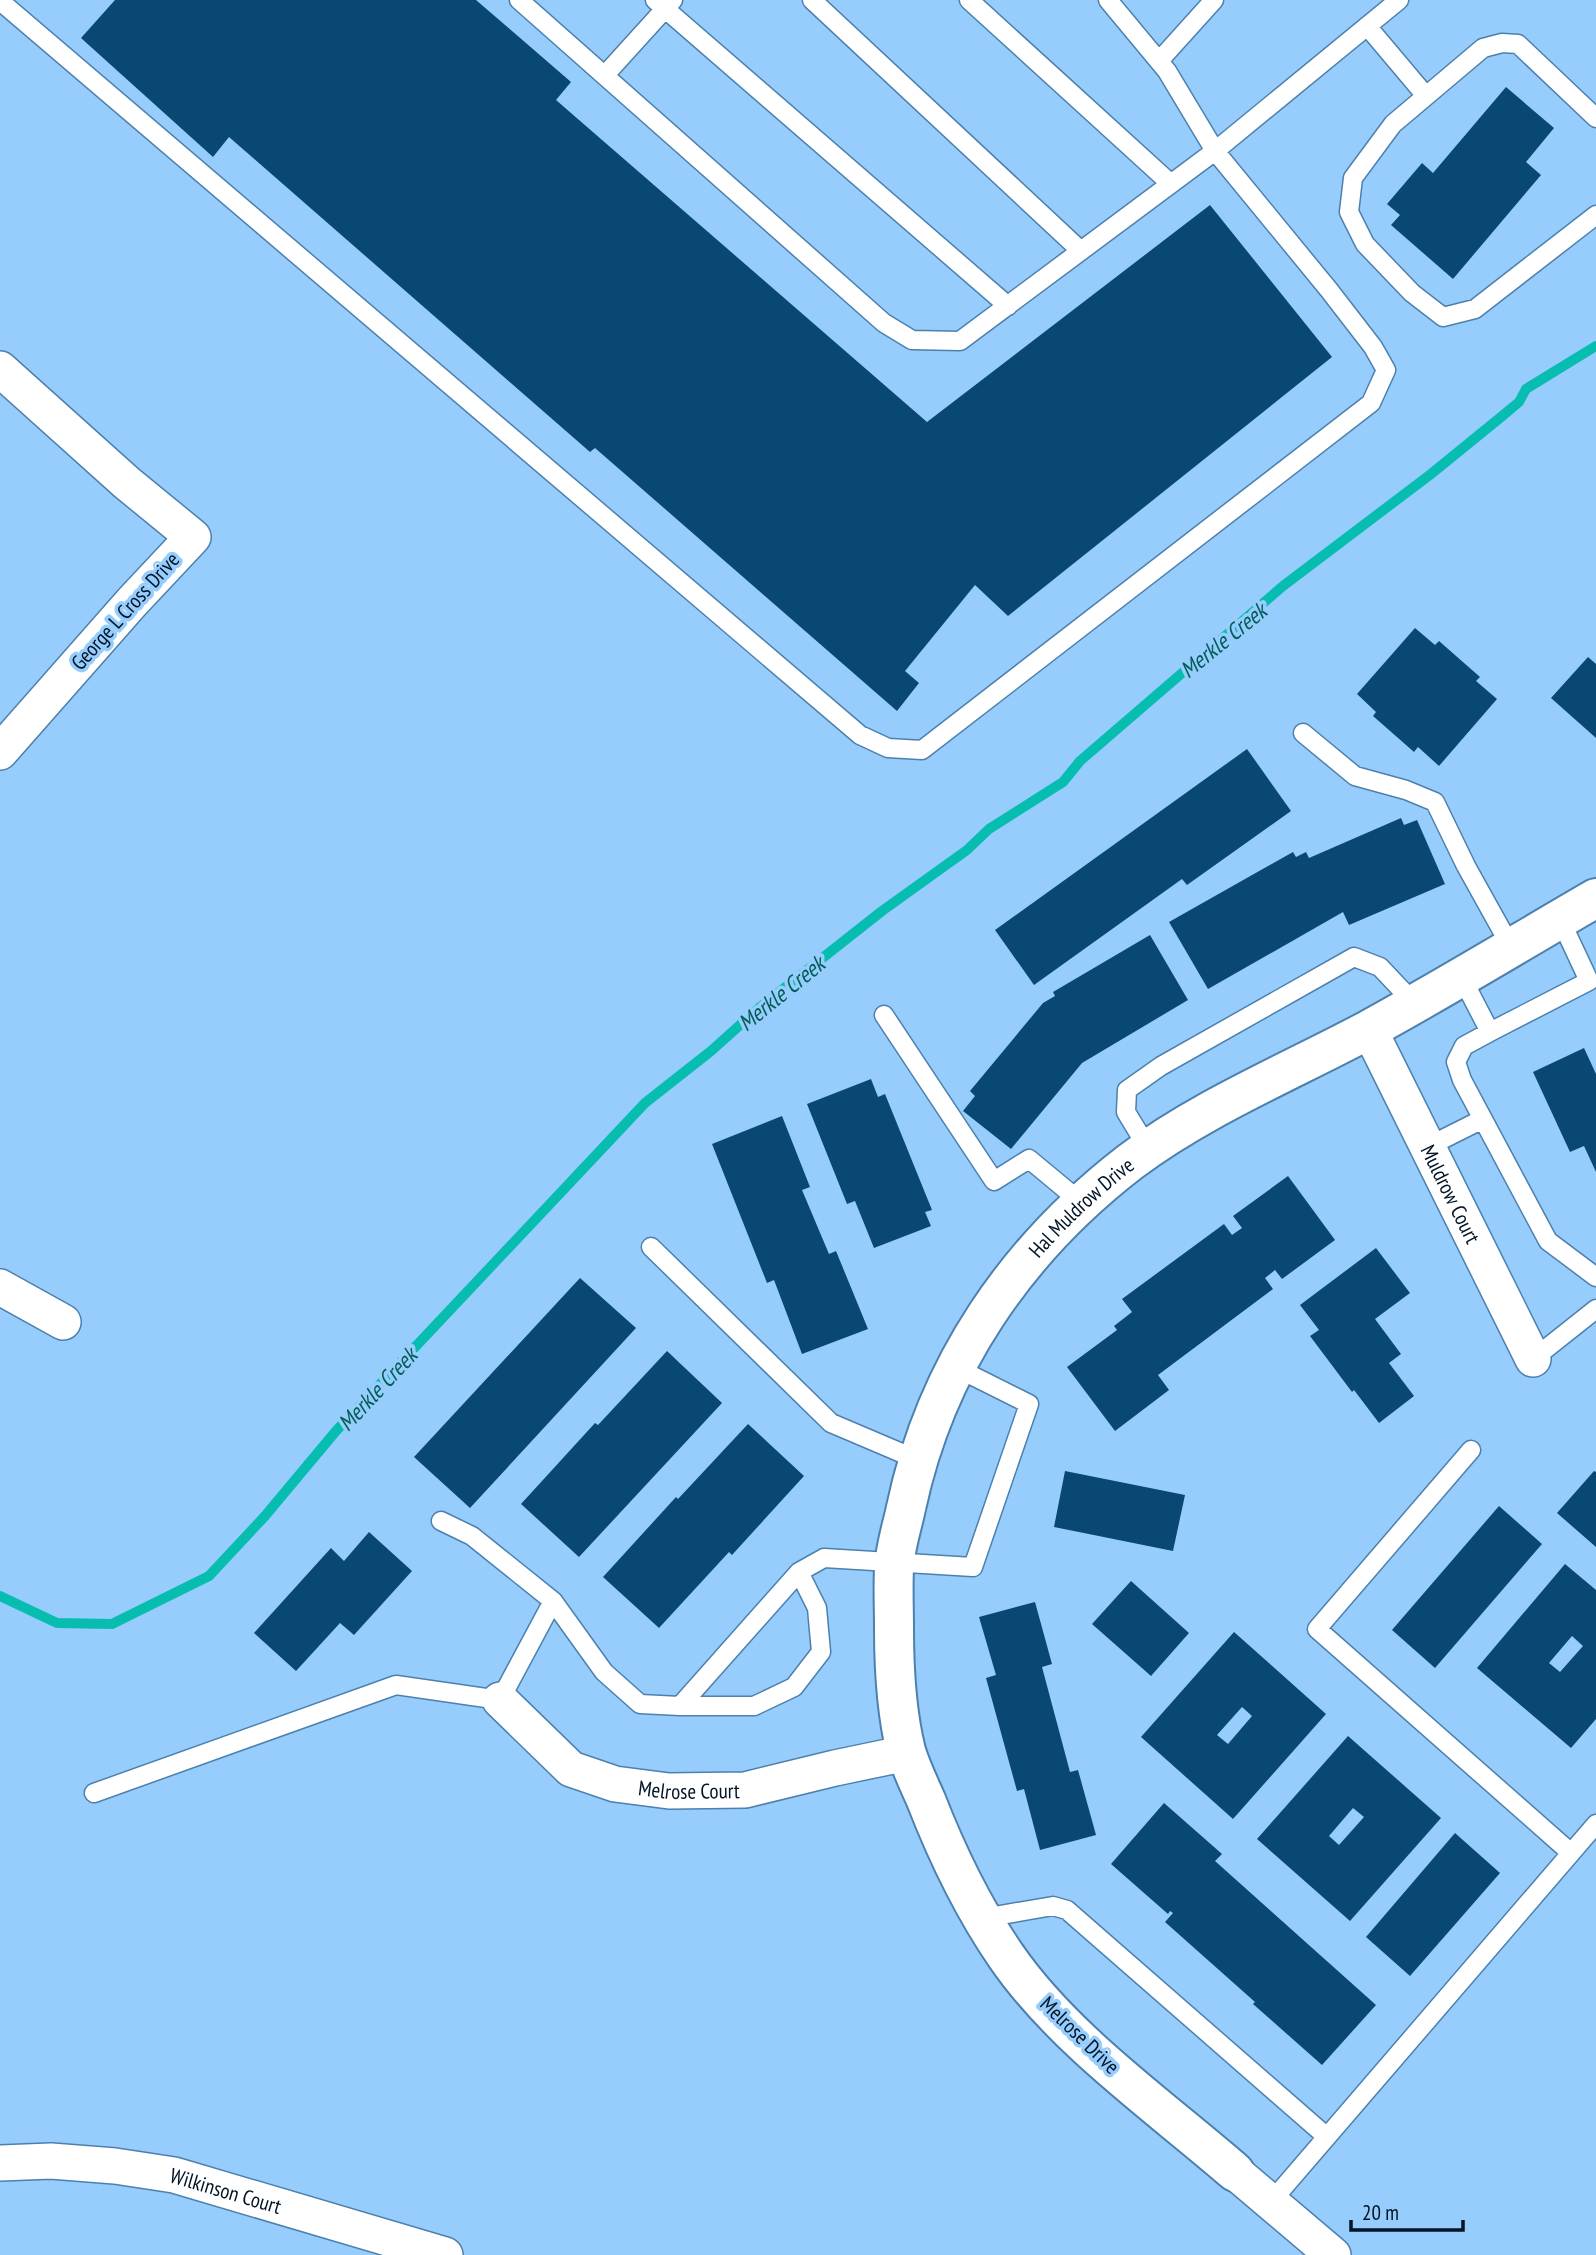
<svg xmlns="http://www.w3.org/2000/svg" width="1596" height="2255" font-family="'PT Sans Narrow',sans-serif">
	<rect width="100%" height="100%" fill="#96cdfd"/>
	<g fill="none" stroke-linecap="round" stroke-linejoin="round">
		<path stroke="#06bdaf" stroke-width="10" d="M0,1596L57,1623L112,1624L209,1576L265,1516L336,1431L645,1103L711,1051L759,1008L882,911L967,850L989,829L1063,782L1080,761L1283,586L1431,474L1501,417L1519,402L1526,389L1596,346"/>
	</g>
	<path fill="#094873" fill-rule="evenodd" d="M115,0H476L571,82L556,100L927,422L1210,205L1332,357L1008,616L975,585L905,671L919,683L897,711L595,448L590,452L229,137L213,157L81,38Z
		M1506,87L1554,128L1526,162L1541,175L1453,279L1391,225L1400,215L1387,204L1422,163L1433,173Z
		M1415,628L1435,645L1439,641L1480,677L1476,681L1497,699L1439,766L1418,747L1414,752L1373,716L1376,712L1357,694Z
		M1588,657L1596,664V738L1551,698Z
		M1247,749L1291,811L1187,885L1182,879L1034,985L995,930Z
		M1401,818L1404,825L1417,820L1445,884L1349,925L1343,912L1208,989L1169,922L1293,852L1296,857L1306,852L1309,858Z
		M1150,935L1188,1000L1082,1063L1011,1149L963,1111L975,1096L970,1091L1043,1003L1055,996L1053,992Z
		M1584,1048L1596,1074V1172L1584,1146L1570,1152L1533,1072Z
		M871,1079L878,1097L885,1094L932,1210L925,1212L931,1226L874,1248L855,1201L847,1204L807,1104Z
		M782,1116L810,1187L802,1190L829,1254L836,1251L868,1329L802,1354L774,1280L767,1283L712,1144Z
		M1288,1176L1335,1240L1282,1279L1275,1270L1265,1278L1273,1289L1158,1375L1169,1390L1115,1431L1067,1367L1117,1330L1114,1326L1132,1312L1122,1299L1224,1224L1232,1235L1242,1228L1233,1216Z
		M1376,1248L1410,1293L1375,1319L1401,1354L1389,1363L1414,1396L1379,1423L1354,1390L1352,1392L1310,1336L1319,1330L1300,1305Z
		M580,1278L636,1328L470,1508L414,1457Z
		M667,1351L722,1403L579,1557L521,1504L595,1423L598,1425Z
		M748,1424L804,1476L732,1555L729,1552L659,1628L603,1577L676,1497L678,1499Z
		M1065,1471L1185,1495L1173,1551L1054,1527Z
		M1594,1471L1596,1472V1547L1557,1513Z
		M1499,1506L1542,1544L1435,1668L1392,1630Z
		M369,1532L412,1571L354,1635L340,1623L296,1671L254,1633L331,1548L344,1561Z
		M1565,1564L1596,1590V1719L1571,1748L1477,1668ZM1572,1636L1583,1646L1560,1672L1549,1663Z
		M1131,1581L1189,1633L1151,1676L1092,1624Z
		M1035,1602L1052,1664L1042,1667L1070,1772L1078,1770L1096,1835L1040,1850L1024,1789L1017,1791L986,1678L996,1675L979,1617Z
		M1234,1632L1326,1714L1233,1819L1141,1737ZM1242,1707L1252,1716L1228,1744L1217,1735Z
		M1348,1736L1441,1818L1350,1921L1257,1839ZM1353,1808L1364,1817L1339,1845L1329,1836Z
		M1164,1803L1222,1854L1215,1861L1376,2005L1322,2065L1253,2004L1255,2002L1165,1922L1173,1913L1170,1911L1168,1914L1111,1864Z
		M1455,1833L1500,1873L1410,1976L1366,1937Z"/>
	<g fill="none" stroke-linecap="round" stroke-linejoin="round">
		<defs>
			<path id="service" d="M519,0L884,323L912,340L960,341L1215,151L1399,0
				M655,0L1008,306
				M812,0L1081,251
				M969,0L1171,184
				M0,1L860,735L888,748L922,750L1371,403L1386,370L1373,347L1329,290L1215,151L1167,71L1108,0
				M1367,26L1426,96
				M1159,61L1214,0
				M605,75L673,0
				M1596,118L1518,44L1502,43L1483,48L1393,124L1353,178L1349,212L1365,244L1412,293L1443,317L1475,309L1596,215
				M1303,733L1355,776L1406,790L1435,802L1466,866L1511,947
				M1461,976L1490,1032L1589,981L1560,919
				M884,1015L994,1181L1029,1159L1082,1203
				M1490,1032L1464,1046L1456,1062L1462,1080L1548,1241L1596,1277
				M1427,1147L1483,1119
				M1149,1150L1126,1112L1127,1090L1161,1066L1354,957L1380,967L1414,1003
				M651,1247L831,1423L918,1460
				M1533,1359L1596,1309
				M1471,1450L1317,1629L1571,1853
				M441,1521L472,1536L553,1601L604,1672L640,1704L680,1706L799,1572L824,1558L973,1567L1029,1404L955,1367
				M680,1706H754L794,1687L821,1652L817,1608L799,1572
				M94,1793L396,1685L500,1700L553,1601
				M983,1918L1053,1906L1067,1910L1327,2137
				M1271,2202L1596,1824"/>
			<g id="minor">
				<path d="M0,369L127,483L193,537L132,602L0,752"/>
				<path id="s1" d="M1369,1029L1533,1359"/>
				<path d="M0,1287L63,1322"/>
				<path id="s2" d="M500,1700L571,1769L615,1784L669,1791L745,1790L835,1768L907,1753"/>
				<path id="s3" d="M0,2163L51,2161L115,2166L174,2175L445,2255"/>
				<path d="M1235,2172L1333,2255"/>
			</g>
			<g id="tertiary">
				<path id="s4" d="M1235,2172C1159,2106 1063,2039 1006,1956C973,1908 947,1854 926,1800C919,1784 911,1768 906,1751C896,1711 894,1670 894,1629C894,1609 893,1588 894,1568C895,1548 902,1527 906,1508C936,1366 1016,1250 1130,1162C1202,1108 1289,1072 1368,1030C1445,988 1520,942 1596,898"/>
			</g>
		</defs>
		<use href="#service" stroke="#4c80ad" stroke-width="21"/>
		<use href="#minor" stroke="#4c80ad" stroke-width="38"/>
		<use href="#tertiary" stroke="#4c80ad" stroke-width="42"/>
		<use href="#service" stroke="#fff" stroke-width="18"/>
		<use href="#minor" stroke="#fff" stroke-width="35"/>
		<use href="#tertiary" stroke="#fff" stroke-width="38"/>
	</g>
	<g text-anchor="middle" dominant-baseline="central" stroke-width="7" stroke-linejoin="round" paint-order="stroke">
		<g font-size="21" fill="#021526" stroke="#96cdfd">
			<text transform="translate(125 611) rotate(-48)">George L Cross Drive</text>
			<text stroke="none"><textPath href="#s1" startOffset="184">Muldrow Court</textPath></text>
			<text stroke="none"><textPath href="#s4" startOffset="1144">Hal Muldrow Drive</textPath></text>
			<text stroke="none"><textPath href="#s2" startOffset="220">Melrose Court</textPath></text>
			<text transform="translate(1080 2035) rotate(44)">Melrose Drive</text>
			<text stroke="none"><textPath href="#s3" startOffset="229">Wilkinson Court</textPath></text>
		</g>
		<g font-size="23" font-style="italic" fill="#035d56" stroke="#96cdfd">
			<text transform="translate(1223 640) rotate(-39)">Merkle Creek</text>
			<text transform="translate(781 993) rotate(-39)">Merkle Creek</text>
			<text transform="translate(377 1389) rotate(-47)">Merkle Creek</text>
		</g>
	</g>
	<path d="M1351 2220v10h112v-10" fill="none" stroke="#021526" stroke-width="3.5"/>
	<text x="1362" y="2220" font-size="21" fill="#021526" stroke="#96cdfd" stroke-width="5" paint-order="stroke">20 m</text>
</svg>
